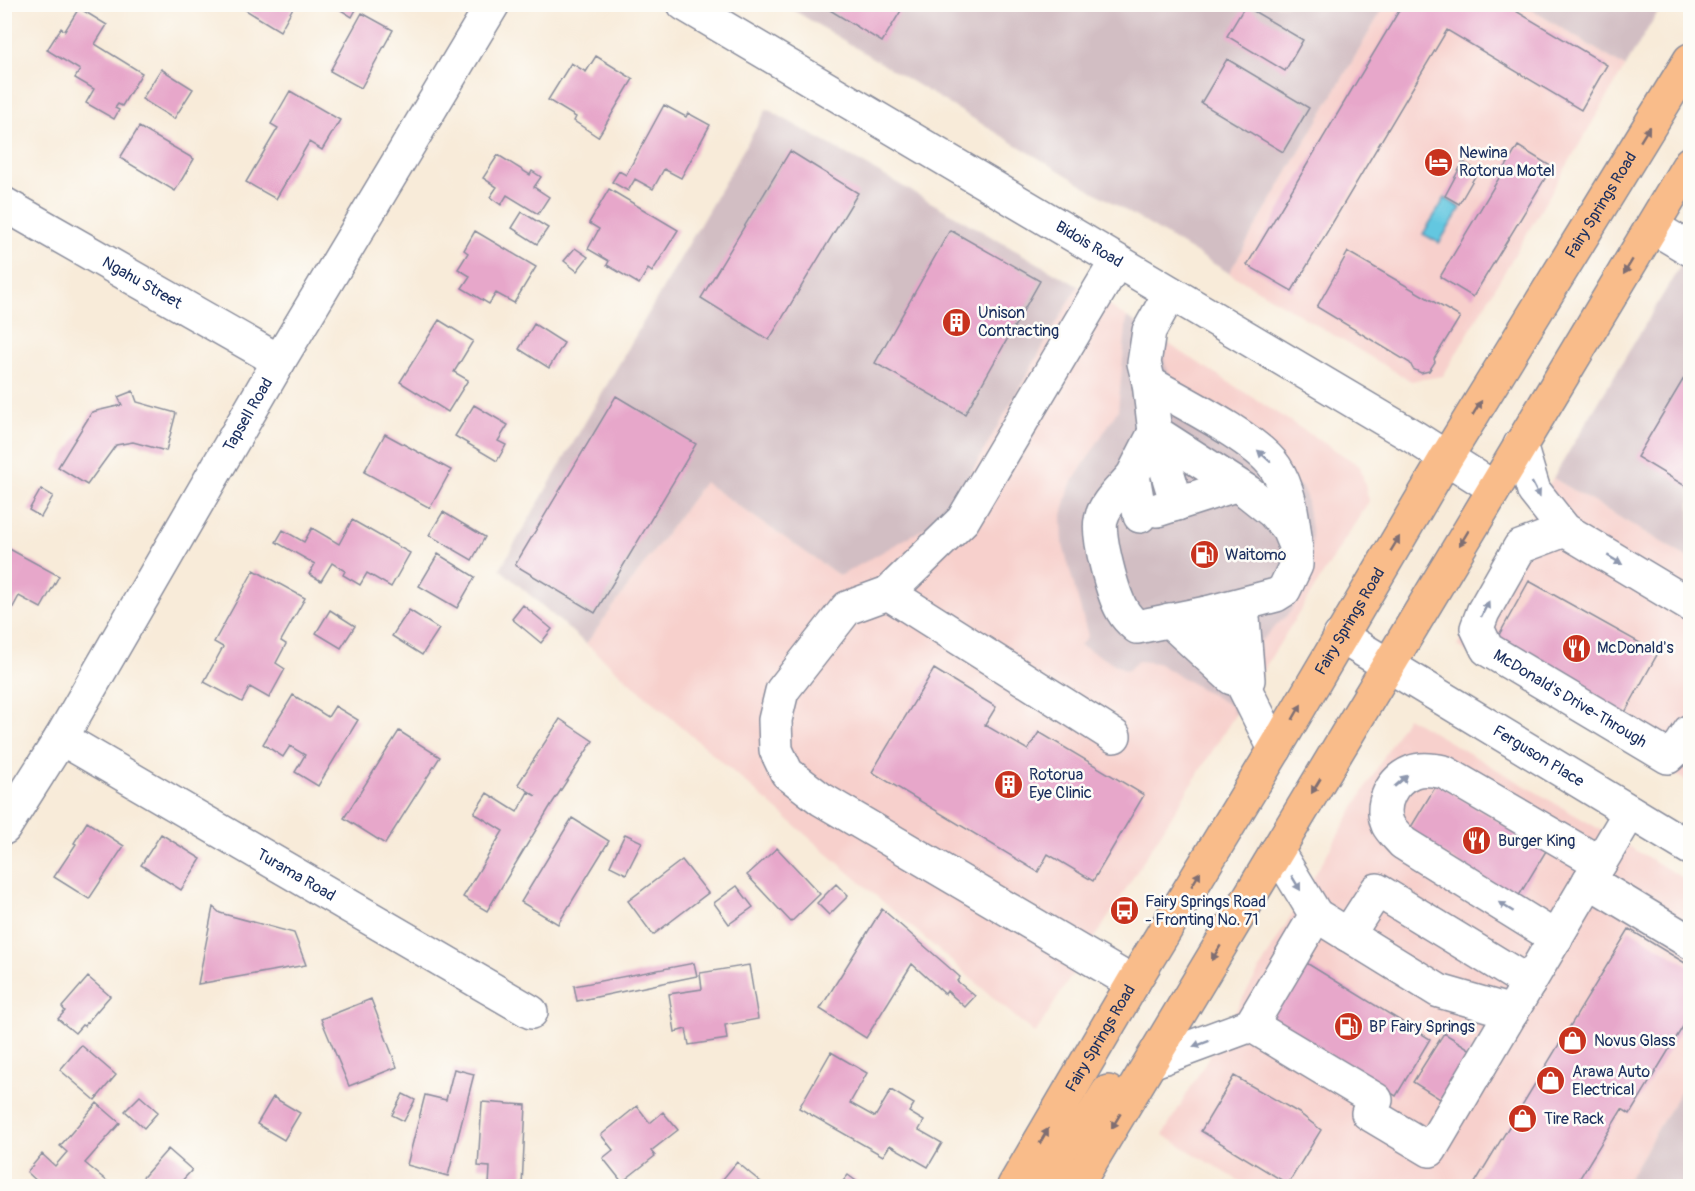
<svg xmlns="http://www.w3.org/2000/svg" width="1695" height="1191" font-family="Pangolin,sans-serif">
	<rect width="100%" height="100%" fill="#fdfcf7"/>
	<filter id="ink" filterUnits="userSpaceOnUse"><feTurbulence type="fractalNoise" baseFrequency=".0167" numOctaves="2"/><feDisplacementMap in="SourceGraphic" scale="12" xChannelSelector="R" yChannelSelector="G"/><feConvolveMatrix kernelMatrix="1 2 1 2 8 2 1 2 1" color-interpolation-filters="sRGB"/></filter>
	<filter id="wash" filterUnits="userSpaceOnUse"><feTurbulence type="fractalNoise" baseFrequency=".008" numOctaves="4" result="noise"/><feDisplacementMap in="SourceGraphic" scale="24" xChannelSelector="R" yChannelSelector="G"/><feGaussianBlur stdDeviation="1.35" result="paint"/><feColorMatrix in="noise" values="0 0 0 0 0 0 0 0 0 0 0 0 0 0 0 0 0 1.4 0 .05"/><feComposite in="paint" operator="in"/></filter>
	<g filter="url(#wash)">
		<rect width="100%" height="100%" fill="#f8ebd9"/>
		<path fill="#f7d0cc" d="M1385,5H1524L1625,67L1443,376L1411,381L1229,273Z
			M1078,286L1360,466L1369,501L1035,1034L586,644L704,482L840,576L963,487Z
			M1553,478L1690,559V783L1457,646Z
			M1407,717L1690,882V1075L1624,1186H1248L1163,1135Z"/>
		<path fill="#d2bec3" d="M785,5H1385L1229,273Z
			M1524,5H1662L1625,67Z
			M767,109L1078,286L963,487L930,525L840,576L704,482L586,644L500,569Z
			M1682,263L1690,268V559L1553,478Z
			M1127,317L1170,344L1166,350L1165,364L1173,383L1302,488L1306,497L1312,537L1311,558L1300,594L1290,612L1260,642L1261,674L1235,715L1231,706L1157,663L1138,661L1127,671L1080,645L1088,636L1063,545L1062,515L1070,486L1118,410Z
			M1690,1075V1186H1624Z"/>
		<path fill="#63c7e0" stroke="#3f7b9f" stroke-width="1.5" d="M1445,198L1461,208L1439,243L1423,234Z"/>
		<g id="blocks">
			<path fill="#e7a7ca" d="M236,4H295L280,31Z
				M331,4H359L352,17Z
				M820,4H905L882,42Z
				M1403,4H1504L1607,65L1581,110L1447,30L1292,291L1247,265Z
				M1245,6L1303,40L1285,71L1227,36Z
				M79,8L107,25L95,44L142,73L122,106L118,104L115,108L119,110L114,119L86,103L94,89L75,78L80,70L47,50L61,28L65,31Z
				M362,13L393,30L361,88L330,71Z
				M596,56L633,79L598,137L574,121L576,117L548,100L571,63L586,72Z
				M1227,59L1309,108L1283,152L1201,103Z
				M161,69L193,89L174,119L142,99Z
				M290,91L340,120L322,150L309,142L276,199L246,182L278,128L271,124Z
				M664,105L686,117L688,113L710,125L681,178L664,169L653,189L635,179L628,191L612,182L619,171L626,175Z
				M139,127L194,159L175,191L120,158Z
				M1518,146L1552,167L1473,297L1440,277Z
				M790,151L858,193L769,340L701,298Z
				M498,155L530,175L532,171L541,177L534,187L549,197L538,214L507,195L501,205L490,197L497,187L483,178Z
				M1463,162L1478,171L1459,204L1445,196Z
				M609,189L678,230L652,272L648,269L639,284L607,265L609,261L588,249L599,229L589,223Z
				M522,212L548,228L537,244L512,228Z
				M950,230L1040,281L965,414L875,363Z
				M475,231L536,267L514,303L496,293L489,304L462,288L470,276L458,269L468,253L464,250Z
				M575,248L588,257L577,271L564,261Z
				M1348,252L1460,317L1434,359L1435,362L1429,371L1421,373L1413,369L1410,363L1317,307Z
				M439,320L473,341L454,372L468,380L448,412L400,382Z
				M534,324L564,343L549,368L519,349Z
				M1690,368V489L1637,457Z
				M133,391L137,402L176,413L166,451L133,442L116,445L87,485L58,467L92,412L122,405L118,397Z
				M616,396L696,444L595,613L515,565Z
				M474,405L508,425L498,441L506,445L497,461L455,436Z
				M385,434L451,470L430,508L364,472Z
				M41,489L53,496L41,517L29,510Z
				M443,512L485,537L472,560L429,535Z
				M352,520L410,553L391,587L367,573L360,585L343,575L345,571L332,563L321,581L309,574L315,564L276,542L283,530L304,542L312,528L339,544Z
				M4,546L59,576L41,608L19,596L11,611L4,607Z
				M438,554L475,577L457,608L419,586Z
				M254,570L305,598L281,641L286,644L276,663L285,669L269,698L250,687L242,702L204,682L223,647L214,642Z
				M1529,581L1658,653L1623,716L1494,644Z
				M523,605L552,629L541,643L512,619Z
				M330,610L355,626L341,648L316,633Z
				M409,610L439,629L422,655L392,636Z
				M934,669L996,707L985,725L1028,750L1039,732L1144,795L1093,881L1048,854L1038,872L872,772Z
				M293,695L328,717L335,706L358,720L318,786L295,772L305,755L290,746L283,757L263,744Z
				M560,719L593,741L551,805L487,911L463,897L503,831L474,813L487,793L517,812L528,792L536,796L518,784Z
				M399,731L440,757L385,844L344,818Z
				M1437,784L1546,851L1517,899L1408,832Z
				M572,818L609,841L558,924L521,902Z
				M87,822L124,846L89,899L54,877L76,844L74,843Z
				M161,834L201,859L181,890L141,865Z
				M625,834L642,842L626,874L610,866Z
				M777,848L820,894L791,922L747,875Z
				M682,860L708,893L653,935L628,901Z
				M836,884L848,896L829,915L817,903Z
				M737,886L753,907L729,924L714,903Z
				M213,907L220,913L294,933L306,965L198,984Z
				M882,909L960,977L957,981L975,996L965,1007L947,991L945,994L912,964L866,1038L820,1009Z
				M1629,929L1690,966V1015L1630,1114L1622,1109L1575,1186H1473Z
				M1300,959L1430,1039L1396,1096L1266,1016Z
				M694,963L697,976L577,1001L574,986Z
				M749,965L758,1019L725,1025L727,1039L689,1045L686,1029L675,1032L669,994L702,989L700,973Z
				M88,977L110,996L84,1026L82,1025L75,1033L58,1019L65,1011L62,1007Z
				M371,999L397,1067L349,1086L321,1019Z
				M1444,1033L1471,1050L1440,1099L1413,1082Z
				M81,1045L116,1075L95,1100L60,1070Z
				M831,1052L867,1073L850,1103L875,1117L891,1090L914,1104L909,1112L924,1121L919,1130L942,1143L928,1167L890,1145L883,1156L799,1108Z
				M454,1069L474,1074L448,1176L407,1165L425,1095L446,1100Z
				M1234,1076L1299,1113L1321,1130L1288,1184L1201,1131Z
				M403,1094L415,1100L404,1121L392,1115Z
				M140,1096L158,1112L144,1128L125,1111Z
				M273,1097L300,1113L284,1140L257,1124Z
				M482,1102L526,1105L522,1186H489L490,1167L478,1166Z
				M97,1103L120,1123L85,1163L108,1182L104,1186H38L40,1184L27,1172L42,1154L55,1166L67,1152L60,1146Z
				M637,1106L650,1123L663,1112L678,1130L651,1151L655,1156L622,1182L603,1158L613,1150L601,1135Z
				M168,1149L192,1170L177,1186H142L138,1183Z
				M737,1162L751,1174L766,1186H717Z
				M848,1175L863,1186H839Z"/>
		</g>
	</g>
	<g filter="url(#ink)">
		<use href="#blocks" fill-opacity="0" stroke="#8a8d9c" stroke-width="1.5"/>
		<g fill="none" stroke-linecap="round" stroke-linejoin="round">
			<defs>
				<g id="minor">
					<path id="s1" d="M684,4L1414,437L1494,488"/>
					<path id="s2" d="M4,204L279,361"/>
					<path d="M1653,227L1690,249"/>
					<path d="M1170,293L1149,331L1144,363L1149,383L1155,432L1177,504"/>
					<path d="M1149,383C1179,400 1258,440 1275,467C1289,488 1292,513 1295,537"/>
					<path d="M1520,445L1534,491L1565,530L1690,605"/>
					<path d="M1133,475C1123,488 1104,503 1101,520C1097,536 1113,595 1122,610C1126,617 1131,622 1137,627L1207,613L1276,595L1284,590L1296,565V548L1288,529L1273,512L1248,492L1155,432L1133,475L1140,516"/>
					<path d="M1157,510L1235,485"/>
					<path id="s3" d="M1565,530L1520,547L1483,612L1477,628L1487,649L1668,757L1681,745L1690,731"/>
					<path d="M888,593L963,520L1116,262"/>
					<path d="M1242,605L1248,680"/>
					<path d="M1207,613L1275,749"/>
					<path d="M1169,620L1232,678"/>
					<path id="s4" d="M1340,636L1690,848"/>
					<path d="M1114,736L888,593L847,608L782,691L775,720L776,750L787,773L821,799L1133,983"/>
					<path id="s5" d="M61,738L531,1012"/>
					<path id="s6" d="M4,828L61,738L279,361L493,4"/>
					<path d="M1277,851L1316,915L1439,991L1512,1012"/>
					<path d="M1589,881L1690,942"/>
					<path d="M1348,935L1377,890L1529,983"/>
					<path d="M1556,938L1403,843C1399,838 1391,831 1388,825C1379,804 1392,780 1412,772C1421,768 1435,770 1444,772L1600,863"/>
					<path d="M1251,1025L1376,1100L1368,1113L1430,1150L1630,812"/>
					<path d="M1151,1062L1251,1025L1316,915"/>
				</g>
				<g id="highway">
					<path id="s7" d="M1014,1186L1133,983L1275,749L1446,458L1690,60"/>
					<path d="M1048,1186L1108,1092"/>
					<path d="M1076,1186L1690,163"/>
				</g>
			</defs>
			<use href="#minor" stroke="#8a8d9c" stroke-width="36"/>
			<use href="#highway" stroke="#8a8d9c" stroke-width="36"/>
			<use href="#minor" stroke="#fff" stroke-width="33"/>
			<use href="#highway" stroke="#f9bc8a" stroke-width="33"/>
		</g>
		<defs><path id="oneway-solid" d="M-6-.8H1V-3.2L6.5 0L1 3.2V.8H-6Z" transform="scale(1.5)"/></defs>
		<g fill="#7f6e72">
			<use href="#oneway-solid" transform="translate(1645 134) rotate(-58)"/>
			<use href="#oneway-solid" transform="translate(1628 267) rotate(121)"/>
			<use href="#oneway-solid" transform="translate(1477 408) rotate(-58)"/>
			<use href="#oneway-solid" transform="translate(1464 538) rotate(121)"/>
			<use href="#oneway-solid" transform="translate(1395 544) rotate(-59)"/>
			<use href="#oneway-solid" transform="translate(1297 712) rotate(-60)"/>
			<use href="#oneway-solid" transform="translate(1316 786) rotate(121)"/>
			<use href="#oneway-solid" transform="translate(1196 879) rotate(-59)"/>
			<use href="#oneway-solid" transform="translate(1216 953) rotate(121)"/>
			<use href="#oneway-solid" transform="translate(1116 1121) rotate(121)"/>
			<use href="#oneway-solid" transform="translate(1044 1136) rotate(-60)"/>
		</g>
		<g fill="#8d97ae">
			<use href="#oneway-solid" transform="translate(1264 456) rotate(-138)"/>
			<use href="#oneway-solid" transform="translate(1536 490) rotate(62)"/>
			<use href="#oneway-solid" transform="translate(1615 560) rotate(31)"/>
			<use href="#oneway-solid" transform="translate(1485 609) rotate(-63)"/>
			<use href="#oneway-solid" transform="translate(1401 781) rotate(-41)"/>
			<use href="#oneway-solid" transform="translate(1296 883) rotate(59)"/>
			<use href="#oneway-solid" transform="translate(1506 907) rotate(-148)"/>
			<use href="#oneway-solid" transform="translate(1201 1044) rotate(160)"/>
		</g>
	</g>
	<defs>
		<symbol id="hotel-disc" viewBox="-11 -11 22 22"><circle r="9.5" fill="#c8321e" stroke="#fdfcf7"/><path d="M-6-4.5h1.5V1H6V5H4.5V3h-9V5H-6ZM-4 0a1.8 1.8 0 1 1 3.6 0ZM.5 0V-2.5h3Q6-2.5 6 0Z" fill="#fff"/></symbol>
		<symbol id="building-disc" viewBox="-11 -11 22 22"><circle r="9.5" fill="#c8321e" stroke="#fdfcf7"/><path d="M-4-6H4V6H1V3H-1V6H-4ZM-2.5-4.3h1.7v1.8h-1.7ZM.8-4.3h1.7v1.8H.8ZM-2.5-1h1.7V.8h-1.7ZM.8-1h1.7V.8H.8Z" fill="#fff"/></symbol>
		<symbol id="fuel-disc" viewBox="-11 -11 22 22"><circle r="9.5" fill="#c8321e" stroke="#fdfcf7"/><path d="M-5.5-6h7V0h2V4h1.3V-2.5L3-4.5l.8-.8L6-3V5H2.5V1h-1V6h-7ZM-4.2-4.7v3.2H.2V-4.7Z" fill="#fff"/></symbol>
		<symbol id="restaurant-disc" viewBox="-11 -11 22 22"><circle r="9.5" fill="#c8321e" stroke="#fdfcf7"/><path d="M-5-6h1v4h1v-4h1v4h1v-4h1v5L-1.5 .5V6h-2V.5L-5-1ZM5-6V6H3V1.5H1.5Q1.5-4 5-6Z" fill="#fff"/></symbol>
		<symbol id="bus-disc" viewBox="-11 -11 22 22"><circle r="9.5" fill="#c8321e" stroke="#fdfcf7"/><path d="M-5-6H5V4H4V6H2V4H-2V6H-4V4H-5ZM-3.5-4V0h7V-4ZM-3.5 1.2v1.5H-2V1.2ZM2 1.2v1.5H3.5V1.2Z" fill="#fff"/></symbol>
		<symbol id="shop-disc" viewBox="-11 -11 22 22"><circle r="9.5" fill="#c8321e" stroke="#fdfcf7"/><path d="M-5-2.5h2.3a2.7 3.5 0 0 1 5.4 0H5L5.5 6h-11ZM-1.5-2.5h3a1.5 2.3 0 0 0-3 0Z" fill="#fff"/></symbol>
	</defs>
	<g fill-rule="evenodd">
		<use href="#hotel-disc" x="1422" y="146" width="33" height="33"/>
		<use href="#building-disc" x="940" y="306" width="33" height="33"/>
		<use href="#fuel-disc" x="1188" y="538" width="33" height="33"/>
		<use href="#restaurant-disc" x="1560" y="632" width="33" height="33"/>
		<use href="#building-disc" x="992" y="768" width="33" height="33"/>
		<use href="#restaurant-disc" x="1460" y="824" width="33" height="33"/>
		<use href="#bus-disc" x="1108" y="894" width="33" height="33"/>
		<use href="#fuel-disc" x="1332" y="1010" width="33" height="33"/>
		<use href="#shop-disc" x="1556" y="1024" width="33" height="33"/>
		<use href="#shop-disc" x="1534" y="1064" width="33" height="33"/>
		<use href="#shop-disc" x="1506" y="1102" width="33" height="33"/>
	</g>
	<g text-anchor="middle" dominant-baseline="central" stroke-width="5" stroke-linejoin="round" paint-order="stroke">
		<g font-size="16" fill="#1b2f5e" stroke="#fdfcf7" text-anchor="start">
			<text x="1459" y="153">Newina<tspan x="1459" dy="18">Rotorua Motel</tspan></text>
			<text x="978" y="313">Unison<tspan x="978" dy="18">Contracting</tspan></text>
			<text x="1225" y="555">Waitomo</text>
			<text x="1597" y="648">McDonald's</text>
			<text x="1029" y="775">Rotorua<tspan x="1029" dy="18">Eye Clinic</tspan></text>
			<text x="1498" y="841">Burger King</text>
			<text x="1145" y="902">Fairy Springs Road<tspan x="1145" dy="18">- Fronting No. 71</tspan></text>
			<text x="1369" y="1027">BP Fairy Springs</text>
			<text x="1594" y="1041">Novus Glass</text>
			<text x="1572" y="1072">Arawa Auto<tspan x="1572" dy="18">Electrical</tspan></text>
			<text x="1544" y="1119">Tire Rack</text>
		</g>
		<g font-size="16" fill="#1b2f5e" stroke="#fdfcf7">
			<text stroke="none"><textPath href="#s7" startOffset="1143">Fairy Springs Road</textPath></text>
			<text stroke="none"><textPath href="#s1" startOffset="471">Bidois Road</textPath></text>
			<text stroke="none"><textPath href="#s2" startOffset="159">Ngahu Street</textPath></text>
			<text stroke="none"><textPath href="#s6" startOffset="480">Tapsell Road</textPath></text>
			<text stroke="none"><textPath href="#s7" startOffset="657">Fairy Springs Road</textPath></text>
			<text stroke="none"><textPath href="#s3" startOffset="260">McDonald's Drive-Through</textPath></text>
			<text stroke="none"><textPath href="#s4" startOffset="232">Ferguson Place</textPath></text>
			<text stroke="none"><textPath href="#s5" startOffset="272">Turama Road</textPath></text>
			<text stroke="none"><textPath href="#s7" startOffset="171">Fairy Springs Road</textPath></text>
		</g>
	</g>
	<rect width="1695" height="1191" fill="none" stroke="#fdfcf7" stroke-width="24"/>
</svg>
